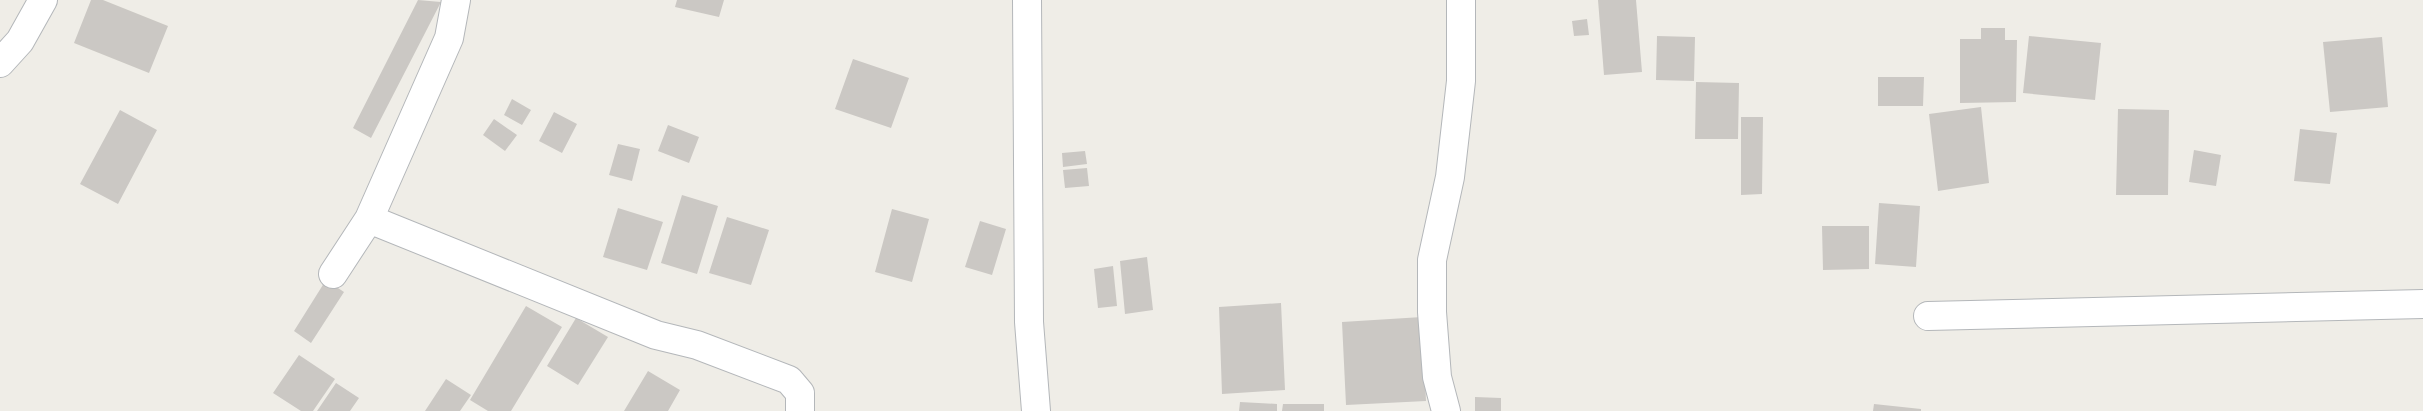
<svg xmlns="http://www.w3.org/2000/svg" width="2423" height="411" font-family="'Asap Condensed',sans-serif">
	<rect width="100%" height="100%" fill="#efede7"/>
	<path fill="#cbc8c4" d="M91,0H103L168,26L149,73L74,43Z
		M418,0L441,2L371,138L353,128Z
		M677,0H724L719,17L675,7Z
		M1598,0H1636L1642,72L1604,75Z
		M1587,19L1589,35L1574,36L1572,21Z
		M1981,28H2005V40H2017L2016,102L1960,103V39H1981Z
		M1657,36L1695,37L1694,81L1656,80Z
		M2029,36L2101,43L2095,100L2023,93Z
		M2382,37L2388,107L2330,112L2323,42Z
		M853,59L909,78L891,128L835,109Z
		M1878,77H1924L1923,106H1878Z
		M1696,82L1739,83L1738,139H1695Z
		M512,99L531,110L522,125L504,115Z
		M1981,107L1989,183L1938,191L1929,114Z
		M2118,109L2169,110L2168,195H2116Z
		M120,110L157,130L118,204L80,184Z
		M554,112L577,124L562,153L539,141Z
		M1741,117H1763L1762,194L1741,195Z
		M494,119L517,135L505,151L483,135Z
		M668,125L699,137L689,163L658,151Z
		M2300,129L2337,133L2330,184L2294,181Z
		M618,144L640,149L632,181L609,175Z
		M2194,150L2221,155L2216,186L2189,182Z
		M1085,151L1087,164L1063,167L1062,153Z
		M1087,168L1089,186L1065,188L1063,170Z
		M682,195L718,206L697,274L661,263Z
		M1879,203L1920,206L1916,267L1875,264Z
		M618,208L663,222L647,270L603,257Z
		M892,209L929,219L912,282L875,272Z
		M727,217L769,230L751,285L709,273Z
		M980,221L1006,229L992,275L965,267Z
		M1822,226H1869V269L1823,270Z
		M1147,257L1153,310L1125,314L1120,261Z
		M1113,266L1117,306L1098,308L1094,269Z
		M326,280L344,292L311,343L294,331Z
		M1281,303L1285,390L1222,394L1219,307Z
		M526,306L562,327L511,411H488L470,400Z
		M1422,317L1426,401L1346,405L1342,322Z
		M576,318L608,337L578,385L547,366Z
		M299,355L335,379L313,411H301L273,393Z
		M648,371L680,390L668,411H624Z
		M446,379L471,395L460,411H425Z
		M336,383L359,398L350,411H317Z
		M1475,397L1501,398V411H1475Z
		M1240,402L1277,404V411H1239Z
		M1283,404H1324V411H1282Z
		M1874,404L1921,409V411H1873Z"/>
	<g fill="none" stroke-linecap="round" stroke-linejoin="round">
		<defs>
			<path id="minor" d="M1027,0L1029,322L1036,411
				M0,63L20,41L43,0
				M369,219L449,38L456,0
				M333,274L369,219L656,335L697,345L789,380L800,393V411
				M1928,316L2423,304
				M1446,411L1437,377L1432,312V260L1450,177L1461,81V0"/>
		</defs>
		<use href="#minor" stroke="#b4b7ba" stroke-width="30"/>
		<use href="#minor" stroke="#fff" stroke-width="28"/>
	</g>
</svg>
